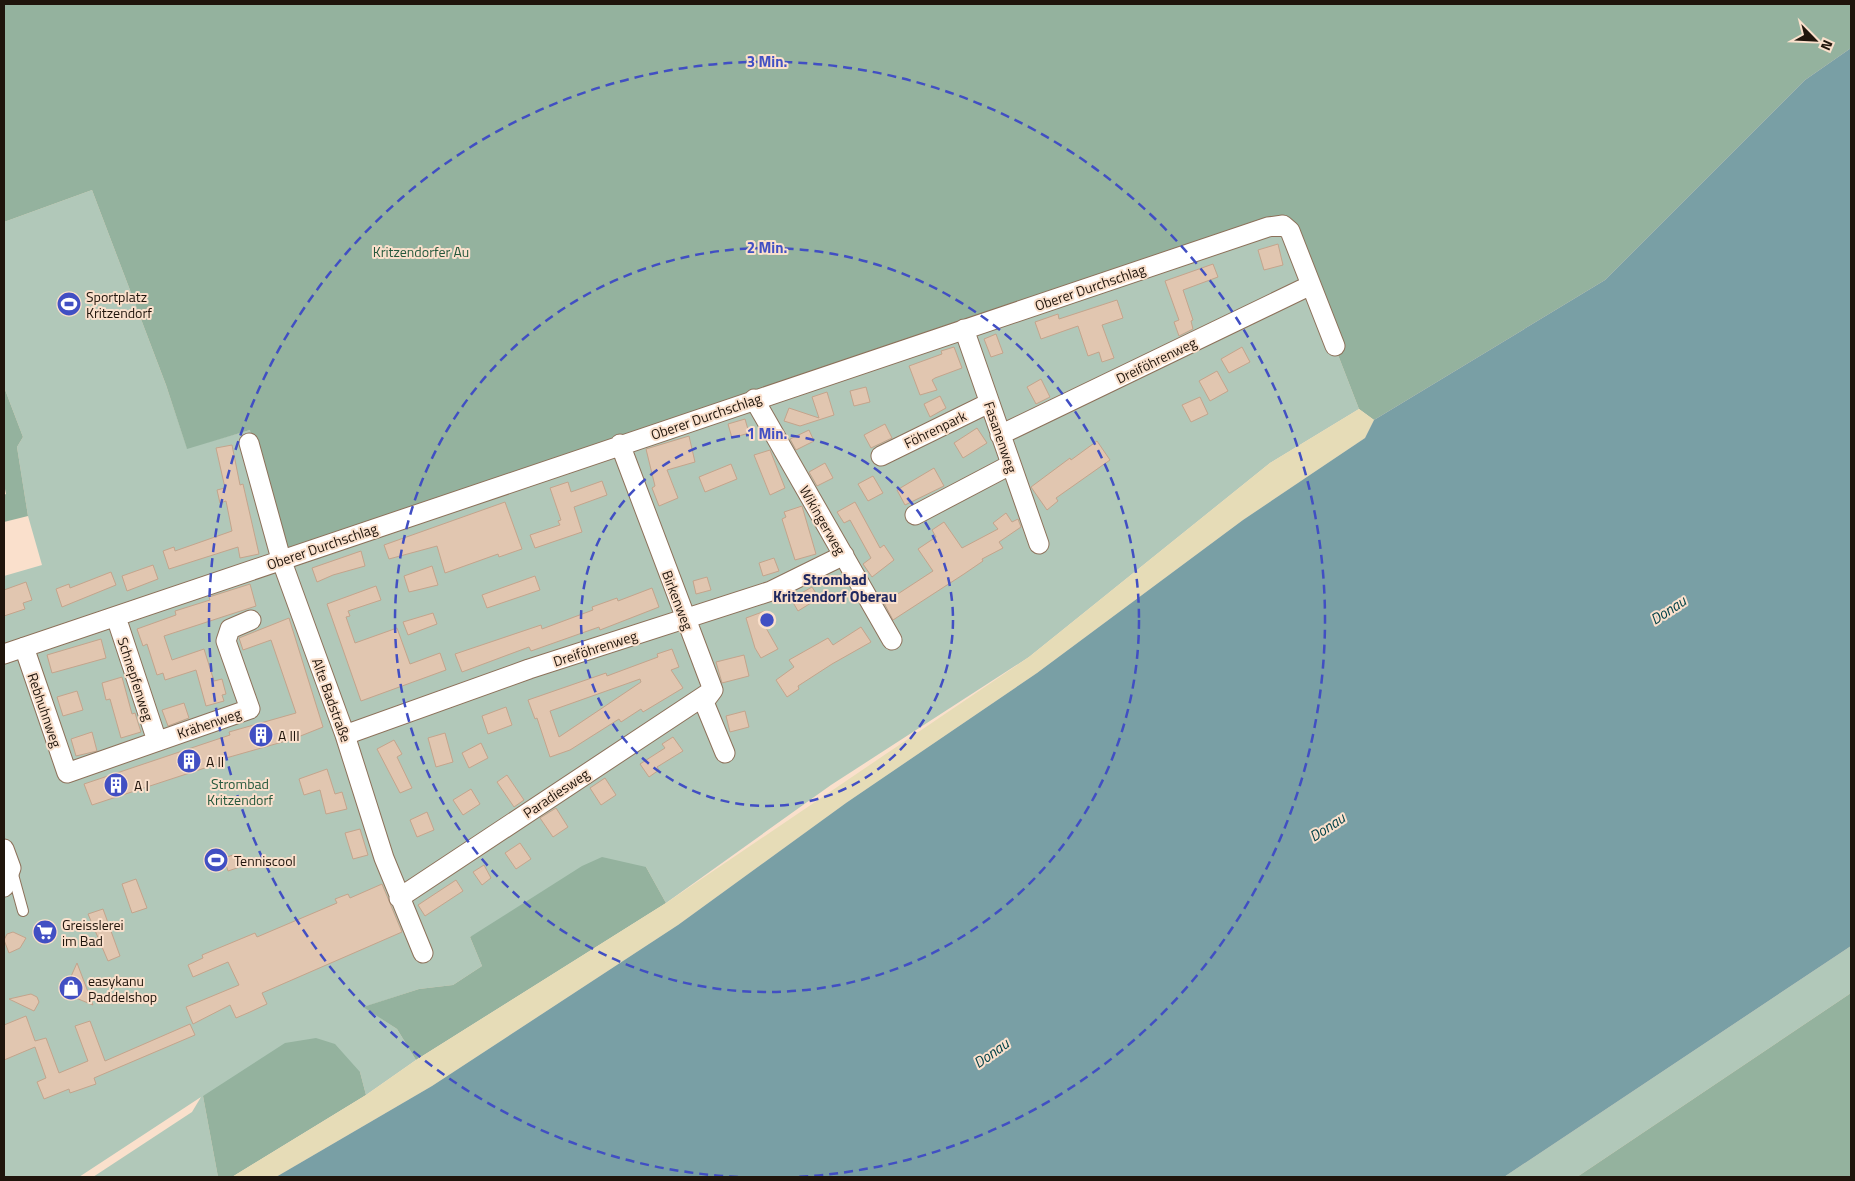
<svg xmlns="http://www.w3.org/2000/svg" width="1855" height="1181" font-family="'Titillium Web',sans-serif">
	<rect width="100%" height="100%" fill="#fae0cc"/>
	<path fill="#b1c8b9" d="M92,190L166,385L187,448L250,430L1268,227L1290,231L1359,409L1270,463L1029,657L831,785L666,903L646,867L470,937L482,966L453,985L419,989L364,1007L397,1029L416,1060L366,1095L360,1072L203,1096L218,1177H93L192,1112L201,1097L79,1177H4V576L42,565L28,516L17,447L23,437L4,387V222Z
		M1851,946V993L1577,1177H1504Z"/>
	<path fill="#94b29e" d="M4,4H1851V48L1805,80L1605,280L1374,420L1359,409L1290,231L1283,225L281,559L250,430L187,449L166,385L92,190L4,222Z
		M4,387L23,437L17,447L28,516L4,522V495L6,494L4,484Z
		M602,857L646,867L666,903L416,1060L397,1029L363,1007L419,989L453,985L482,966L470,937L582,866Z
		M1851,993V1177H1577Z
		M316,1038L335,1044L360,1072L366,1095L232,1177H218L203,1096L285,1043Z"/>
	<path fill="#e6dcb7" d="M1359,409L1374,420L1365,438L1243,520L1037,673L846,803L678,925L432,1086L276,1177H232L366,1095L416,1060L666,903L1029,657L1270,463Z"/>
	<path fill="#799fa5" d="M1851,48V946L1504,1177H276L432,1086L678,925L846,803L1037,673L1243,520L1365,438L1374,420L1605,280L1805,80Z"/>
	<path fill="#e1c6b0" stroke="#c3a48c" fill-rule="evenodd" d="M1278,244L1283,265L1264,270L1258,250Z
		M1213,264L1218,277L1183,290L1193,320L1191,321L1193,329L1179,336L1174,322L1179,320L1165,281Z
		M1117,300L1123,318L1102,325L1114,358L1102,362L1099,352L1088,356L1078,326L1041,339L1035,322L1058,314L1059,319Z
		M996,334L1003,353L991,357L984,339Z
		M954,347L962,368L935,378L932,380L937,390L920,395L909,366L942,354L941,351Z
		M1242,347L1250,362L1229,373L1221,359Z
		M1217,371L1228,391L1210,401L1199,381Z
		M1041,379L1050,397L1036,404L1027,387Z
		M866,387L870,402L854,406L850,391Z
		M827,392L834,415L800,426L784,421L789,408L819,418L812,397Z
		M940,396L946,408L930,417L924,404Z
		M1200,397L1208,414L1191,422L1182,405Z
		M745,419L749,433L732,438L728,424Z
		M885,424L892,438L871,448L864,435Z
		M977,428L987,443L963,458L954,443Z
		M809,430L814,441L796,450L790,439Z
		M689,436L695,462L667,470L678,498L659,506L652,488L655,486L646,449Z
		M1097,441L1110,460L1056,498L1058,501L1047,510L1031,487L1070,458L1071,460Z
		M232,445L240,485L243,484L259,554L240,558L238,547L169,569L163,551L174,547L175,551L232,531L226,501L220,503L217,490L225,488L216,448Z
		M770,450L785,488L770,495L754,455Z
		M825,463L833,478L817,486L809,472Z
		M731,464L737,479L705,492L699,477Z
		M934,468L944,486L905,505L897,490Z
		M873,476L883,493L868,501L858,484Z
		M602,481L607,495L574,507L582,532L535,548L530,535L560,525L558,521L561,520L550,488L568,482L571,492Z
		M505,502L522,549L499,557L498,554L445,573L437,546L389,559L384,545Z
		M855,502L880,548L884,545L894,560L872,577L863,564L871,558L850,520L844,523L837,512Z
		M802,506L816,554L795,560L782,519L786,517L784,512Z
		M1006,513L1012,522L1018,519L1021,527L999,542L1003,548L982,559L983,561L964,574L893,620L884,603L933,571L918,549L936,537L932,530L944,522L962,548L998,529L993,523Z
		M361,551L365,566L333,575L317,582L312,568Z
		M774,558L779,571L763,576L759,563Z
		M153,565L158,579L127,591L122,576Z
		M432,566L438,585L409,592L404,576Z
		M111,572L116,585L62,607L56,589L69,584L70,588Z
		M535,576L540,590L487,608L482,595Z
		M707,577L711,590L696,594L693,581Z
		M26,582L32,600L23,603L25,609L4,616V590Z
		M250,584L256,606L164,636L172,660L204,649L214,681L222,679L226,694L222,695L224,701L206,706L196,670L165,680L163,673L157,675L147,644L143,646L137,629L176,615L175,611L210,600L209,597Z
		M376,586L381,600L348,611L350,616L346,617L355,643L397,628L410,664L440,653L446,670L361,701L327,604Z
		M812,587L819,598L798,611L791,599Z
		M652,588L659,607L600,630L599,627L531,651L529,647L462,672L455,654L541,625L542,629L593,610L592,607L617,598L618,601Z
		M765,611L771,627L766,628L778,649L761,658L755,648L746,618Z
		M433,613L437,624L408,635L403,622Z
		M289,618L323,727L293,739L219,760L220,763L92,805L84,784L230,735L229,732L296,713L271,640L243,650L239,638Z
		M861,627L871,642L832,664L798,686L799,689L787,697L776,680L794,667L789,660L828,638L833,645Z
		M101,639L106,658L52,673L47,655Z
		M672,649L679,667L671,670L683,688L643,712L641,709L621,722L619,719L570,750L550,757L537,718L535,719L528,700L606,673L607,676L658,657L657,654ZM640,679L641,682L559,737L550,711Z
		M744,655L749,676L722,683L716,662Z
		M122,677L132,714L135,713L141,732L121,738L110,699L106,700L102,683Z
		M77,691L83,710L63,716L57,697Z
		M184,703L189,718L168,726L162,710Z
		M506,707L512,725L488,734L482,716Z
		M745,711L749,727L730,732L726,716Z
		M92,732L97,751L76,756L71,739Z
		M445,733L453,762L436,767L428,738Z
		M673,737L683,751L657,767L659,770L649,777L640,764L665,748L662,744Z
		M394,740L402,754L397,757L412,788L400,793L377,749Z
		M481,743L488,758L469,768L462,753Z
		M327,769L335,794L342,792L347,809L326,814L320,790L304,795L299,779Z
		M507,775L524,800L514,807L497,782Z
		M605,778L616,795L601,805L590,788Z
		M471,789L480,804L463,815L453,800Z
		M556,808L568,827L553,837L540,818Z
		M427,812L434,830L417,837L410,820Z
		M360,829L368,855L353,859L345,833Z
		M520,843L531,859L516,869L505,853Z
		M236,854L240,867L228,871L224,858Z
		M484,865L491,878L482,885L473,872Z
		M136,879L147,908L132,913L122,884Z
		M456,880L463,891L425,916L418,905Z
		M382,884L402,932L262,993L267,1004L250,1012L236,1018L230,1005L193,1024L186,1007L239,985L228,962L193,977L188,965L203,958L202,955L255,933L257,937L337,903L335,899L348,894L350,898Z
		M103,909L120,956L108,961L88,914Z
		M46,924L50,926L56,937L44,940L35,935L40,926Z
		M13,932L26,938L20,948L9,953L4,940L7,934Z
		M77,963L93,1005L66,994L63,988L65,982L69,981Z
		M31,994L37,997L39,1002L34,1011L9,999Z
		M26,1016L35,1041L46,1038L59,1073L88,1061L75,1026L90,1021L105,1061L190,1024L195,1035L94,1078L96,1084L70,1093L69,1089L44,1099L37,1082L46,1078L35,1047L4,1060V1025Z"/>
	<g fill="none" stroke-linecap="round" stroke-linejoin="round">
		<defs>
			<path id="lane" d="M12,871L23,911"/>
			<path id="street" d="M964,329L1039,544
				M754,399L892,640
				M1000,435L1311,285
				M249,443L281,559L345,735L384,858L423,953
				M620,444L713,690L704,702L725,753
				M881,456L989,403
				M915,515L1010,465
				M116,617L157,741
				M24,647L67,773L250,709L226,641L230,629L251,620
				M4,654L1268,227L1283,225L1290,231L1335,346
				M345,735L529,669L771,591L844,555
				M4,849L11,868L4,887
				M399,898L713,690"/>
		</defs>
		<use href="#lane" stroke="#8d715a" stroke-width="12"/>
		<use href="#street" stroke="#8d715a" stroke-width="21"/>
		<use href="#lane" stroke="#fff" stroke-width="10"/>
		<use href="#street" stroke="#fff" stroke-width="19"/>
	</g>
	<g fill="none" stroke="#414fc3" stroke-width="2.5" stroke-dasharray="9 6">
		<circle cx="767" cy="620" r="186"/>
		<circle cx="767" cy="620" r="372"/>
		<path d="M738 1177A558 558 0 1 1 796 1177"/>
	</g>
	<defs>
		<symbol id="stadium-disc" viewBox="-11 -11 22 22"><circle r="9.5" fill="#414fc3" stroke="#fae0cc"/><path d="M0-5a6.5 5 0 1 0 0 10a6.5 5 0 1 0 0-10ZM-3.5-1.8h7v3.6h-7Z" fill="#fff"/></symbol>
		<symbol id="building-disc" viewBox="-11 -11 22 22"><circle r="9.5" fill="#414fc3" stroke="#fae0cc"/><path d="M-4-6H4V6H1V3H-1V6H-4ZM-2.5-4.3h1.7v1.8h-1.7ZM.8-4.3h1.7v1.8H.8ZM-2.5-1h1.7V.8h-1.7ZM.8-1h1.7V.8H.8Z" fill="#fff"/></symbol>
		<symbol id="supermarket-disc" viewBox="-11 -11 22 22"><circle r="9.5" fill="#414fc3" stroke="#fae0cc"/><path d="M-6-5.5h2.5l.6 2H6L4.5 2H-2.5L-4.4-4H-6ZM-1.5 3.2a1.3 1.3 0 1 0 .1 0ZM3 3.2a1.3 1.3 0 1 0 .1 0Z" fill="#fff"/></symbol>
		<symbol id="shop-disc" viewBox="-11 -11 22 22"><circle r="9.5" fill="#414fc3" stroke="#fae0cc"/><path d="M-5-2.5h2.3a2.7 3.5 0 0 1 5.4 0H5L5.5 6h-11ZM-1.5-2.5h3a1.5 2.3 0 0 0-3 0Z" fill="#fff"/></symbol>
	</defs>
	<g fill-rule="evenodd">
		<use href="#stadium-disc" x="55" y="290" width="28" height="28"/>
		<use href="#building-disc" x="247" y="721" width="28" height="28"/>
		<use href="#building-disc" x="175" y="747" width="28" height="28"/>
		<use href="#building-disc" x="102" y="771" width="28" height="28"/>
		<use href="#stadium-disc" x="202" y="846" width="28" height="28"/>
		<use href="#supermarket-disc" x="31" y="918" width="28" height="28"/>
		<use href="#shop-disc" x="57" y="974" width="28" height="28"/>
	</g>
	<g text-anchor="middle" dominant-baseline="central" stroke-width="4" stroke-linejoin="round" paint-order="stroke">
		<g font-size="14" fill="#25583c" stroke="#fae0cc">
			<text x="421" y="251">Kritzendorfer Au</text>
			<text x="240" y="783">Strombad<tspan x="240" dy="16">Kritzendorf</tspan></text>
		</g>
		<g font-size="14" fill="#20150c" stroke="#fae0cc">
			<text transform="translate(1090 287) rotate(-19)">Oberer Durchschlag</text>
			<text transform="translate(1156 360) rotate(-26)">Dreiföhrenweg</text>
			<text transform="translate(706 416) rotate(-19)">Oberer Durchschlag</text>
			<text transform="translate(935 429) rotate(-26)">Föhrenpark</text>
			<text transform="translate(1001 437) rotate(71)">Fasanenweg</text>
			<text transform="translate(823 520) rotate(60)">Wikingerweg</text>
			<text transform="translate(322 546) rotate(-19)">Oberer Durchschlag</text>
			<text transform="translate(678 600) rotate(69)">Birkenweg</text>
			<text transform="translate(595 648) rotate(-18)">Dreiföhrenweg</text>
			<text transform="translate(136 679) rotate(72)">Schnepfenweg</text>
			<text transform="translate(332 700) rotate(70)">Alte Badstraße</text>
			<text transform="translate(45 710) rotate(71)">Rebhuhnweg</text>
			<text transform="translate(209 723) rotate(-19)">Krähenweg</text>
			<text transform="translate(556 793) rotate(-34)">Paradiesweg</text>
		</g>
		<g font-size="14" fill="#20150c" stroke="#fae0cc" text-anchor="start">
			<text x="86" y="296">Sportplatz<tspan x="86" dy="16">Kritzendorf</tspan></text>
			<text x="278" y="735">A III</text>
			<text x="206" y="761">A II</text>
			<text x="134" y="785">A I</text>
			<text x="234" y="860">Tenniscool</text>
			<text x="62" y="924">Greisslerei<tspan x="62" dy="16">im Bad</tspan></text>
			<text x="88" y="980">easykanu<tspan x="88" dy="16">Paddelshop</tspan></text>
		</g>
		<g font-size="15" font-weight="bold" fill="#1f2860" stroke="#fae0cc">
			<text x="835" y="579">Strombad<tspan x="835" dy="17">Kritzendorf Oberau</tspan></text>
		</g>
		<g font-size="15" font-style="italic" fill="#014148" stroke="#fae0cc">
			<text transform="translate(1668 610) rotate(-33)">Donau</text>
			<text transform="translate(1327 827) rotate(-33)">Donau</text>
			<text transform="translate(991 1053) rotate(-35)">Donau</text>
		</g>
	</g>
	<circle cx="767" cy="620" r="8" fill="#414fc3" stroke="#fae0cc" stroke-width="2.5"/>
	<g font-size="15" text-anchor="middle" font-weight="bold" fill="#414fc3" stroke="#fae0cc" stroke-width="4" stroke-linejoin="round" paint-order="stroke">
		<text x="767" y="67">3 Min.</text>
		<text x="767" y="253">2 Min.</text>
		<text x="767" y="439">1 Min.</text>
	</g>
	<rect width="1855" height="1181" fill="none" stroke="#20150c" stroke-width="10"/>
	<g transform="translate(1815 40) rotate(114)" stroke="#fae0cc" stroke-width="4" paint-order="stroke">
	<path d="M0-4L9 19L0 12L-9 19Z" fill="#20150c"/>
	<text y="-8" font-size="14" font-weight="bold" text-anchor="middle" fill="#20150c">N</text>
	</g>
</svg>
